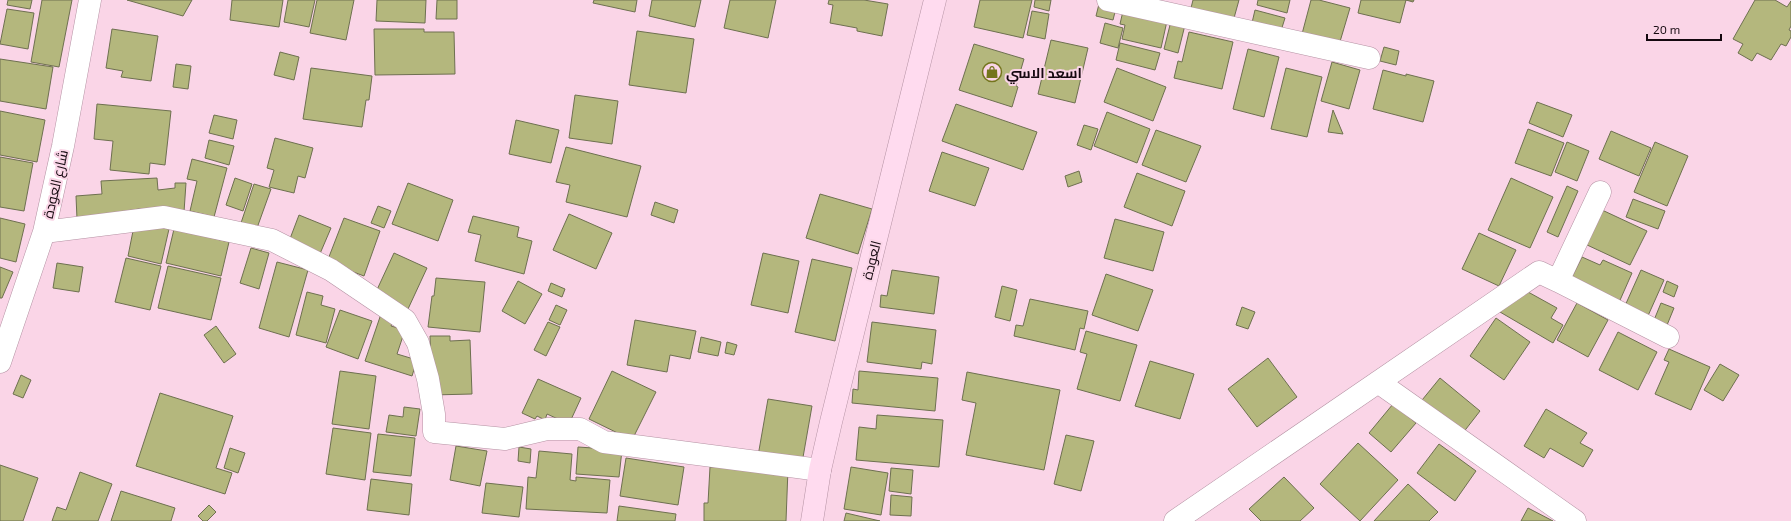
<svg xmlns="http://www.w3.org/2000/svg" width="1791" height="521" font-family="'Exo 2',Cairo,sans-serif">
	<rect width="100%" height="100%" fill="#fad5e7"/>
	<path fill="#b4b77d" stroke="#6e7050" d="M8,0H32L30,9L7,5Z
		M42,0H72L59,67L31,62Z
		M127,0H192L183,16Z
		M232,0H283L279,27L230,20Z
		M288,0H315L309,27L284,22Z
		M317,0H354L346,40L310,33Z
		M377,0H426L425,23L376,21Z
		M437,0H457V19H436Z
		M594,0H637L635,12L593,3Z
		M652,0H701L695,27L649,16Z
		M730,0H776L768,38L724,28Z
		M829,0H864L888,4L882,36L857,31V28L830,23L833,5L828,4Z
		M980,0H1032L1023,38L974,27Z
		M1035,0H1051L1049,11L1034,7Z
		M1193,0H1239L1234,18L1191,8Z
		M1258,0H1290L1287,13L1257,5Z
		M1311,0H1319L1350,8L1339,45L1302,34Z
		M1361,0H1414L1413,2L1406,0L1400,23L1358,13Z
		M1755,0H1775L1787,7L1791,1V26L1789,30L1791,31V37L1786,46L1781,44L1771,60L1757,53L1752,61L1738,53L1743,44L1733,39Z
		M1099,4L1116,8L1113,20L1096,16Z
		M7,9L34,13L28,49L0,44Z
		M1255,10L1285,18L1280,34L1251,27Z
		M1032,11L1049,14L1045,39L1027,35Z
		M1123,11L1167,21L1161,48L1122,39L1125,25L1120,24Z
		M1171,21L1185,25L1178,53L1164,49Z
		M1105,23L1123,28L1118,48L1100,43Z
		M112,29L158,36L151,81L121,77L123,71L106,68Z
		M374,29H424V32H454L455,74L375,75Z
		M637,31L694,39L686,93L629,85Z
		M1189,32L1233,42L1222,89L1174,78L1178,61L1182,62Z
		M1051,40L1088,48L1075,103L1038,94Z
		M1120,43L1160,53L1155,70L1116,60Z
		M974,44L1024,59L1016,86L1018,87L1012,107L959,90Z
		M1384,47L1399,51L1396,65L1380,61Z
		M1248,49L1279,57L1264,117L1233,109Z
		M280,52L299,57L294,80L274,75Z
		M0,59L53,67L46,109L0,101Z
		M1332,62L1360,70L1349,109L1321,101Z
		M176,64L191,66L188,89L173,87Z
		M311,68L372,76L369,100H366L362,127L303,119Z
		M1117,68L1166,87L1153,121L1104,102Z
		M1286,68L1322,77L1307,137L1271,129Z
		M1383,70L1406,76V74L1434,81L1423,122L1373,109Z
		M575,95L618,101L612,144L569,138Z
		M1537,102L1572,115L1563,137L1529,123Z
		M97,104L171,111L165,165L150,163L149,174L110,170L113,141L94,139Z
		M956,104L1037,132L1023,170L942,141Z
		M1333,110L1343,134L1328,132Z
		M0,111L45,120L37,162L0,155Z
		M1107,112L1150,129L1137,163L1094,146Z
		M214,115L237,120L233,139L209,133Z
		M516,120L559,130L551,163L509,154Z
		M1084,125L1098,129L1091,150L1077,145Z
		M1528,129L1564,143L1551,176L1515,163Z
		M1156,130L1201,146L1186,182L1142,165Z
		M1611,131L1651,148L1639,176L1599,159Z
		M275,138L313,148L305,178L298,176L294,193L269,187L274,170L267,168Z
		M209,140L234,146L229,165L205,158Z
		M1567,142L1589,151L1577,181L1555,172Z
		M1655,142L1688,156L1667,206L1634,192Z
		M566,147L641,166L627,217L566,202L570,185L556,182Z
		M942,152L989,168L975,206L929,191Z
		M0,157L33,163L24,211L0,207Z
		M192,159L227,168L214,217L190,211L197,181L187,179Z
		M1079,171L1082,182L1068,187L1065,176Z
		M1137,173L1185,191L1172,226L1124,207Z
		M157,178L158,190L175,188V183H186L184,212L139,209L77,219L76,196L102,194L101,181Z
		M235,178L252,184L243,211L226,205Z
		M1511,178L1553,197L1530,248L1488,230Z
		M408,183L453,200L438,241L392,224Z
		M254,184L271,189L257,228L241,223Z
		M1567,186L1578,191L1558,237L1547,232Z
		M820,194L872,209L858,254L806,238Z
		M1633,199L1665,211L1658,229L1626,217Z
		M655,202L678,210L674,223L651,215Z
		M378,206L391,211L384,228L371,223Z
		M1602,210L1647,231L1630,265L1585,244Z
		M569,214L612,233L596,269L553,250Z
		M299,215L331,228L319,256L288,244Z
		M473,216L519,227L517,237L532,241L524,274L475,261L481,235L468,232Z
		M0,218L25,224L16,262L0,258Z
		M344,218L380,231L364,276L327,262Z
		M1115,219L1164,232L1153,271L1104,258Z
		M157,227L169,229L161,264L128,256L133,231Z
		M174,229L229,242L221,276L166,263Z
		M1479,233L1516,250L1499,286L1462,269Z
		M251,248L269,253L259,289L240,283Z
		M394,253L427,268L408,309L375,294Z
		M763,253L799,261L788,313L751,305Z
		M1582,257L1600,265L1603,260L1632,273L1617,307L1568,285Z
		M126,258L161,266L150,310L115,302Z
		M812,259L852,268L835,341L795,332Z
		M277,262L308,270L289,337L259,328Z
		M57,263L83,267L79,292L53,288Z
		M168,266L221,278L211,320L158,308Z
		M0,267L13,272L2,298H0Z
		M892,270L939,277L934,314L880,307L881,295L887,296Z
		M1641,270L1664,280L1647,318L1624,308Z
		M1106,274L1153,290L1138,331L1092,315Z
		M436,278L485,282L480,332L428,327L432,296H434Z
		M518,281L542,294L525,324L502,311Z
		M1667,281L1678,286L1674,297L1663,292Z
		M551,283L565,289L562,297L548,291Z
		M1002,286L1017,290L1010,321L995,317Z
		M1519,287L1557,308L1551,318L1563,325L1553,343L1500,312L1509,296Z
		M307,292L323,296L321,305L335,309L326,343L296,335Z
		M1030,299L1088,311L1084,329L1080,328L1075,350L1014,336L1016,325L1023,326Z
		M1577,303L1608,320L1588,357L1557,340Z
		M1661,303L1674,308L1665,330L1652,325Z
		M556,305L567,310L560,325L549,320Z
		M1242,307L1255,312L1248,329L1236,325Z
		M340,310L372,321L358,359L326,347Z
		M381,314L394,318L391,326L405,330L397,354L417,360L412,376L365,361Z
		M1496,318L1530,342L1504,380L1470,356Z
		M635,320L696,331L690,359L670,355L667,372L627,365Z
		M548,322L560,327L546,356L534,350Z
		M872,322L936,330L932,364L922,362L921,369L867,362Z
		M216,326L236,354L224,363L204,335Z
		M1086,331L1137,345L1120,401L1077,389L1087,354L1080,352Z
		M1618,332L1657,352L1638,390L1599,370Z
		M430,336H450V341L470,340L472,394L432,395Z
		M701,337L721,342L718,356L698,352Z
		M727,342L737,345L734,355L725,353Z
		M1669,349L1710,367L1691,410L1655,394L1669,362L1664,360Z
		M1268,358L1297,397L1257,427L1228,389Z
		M1150,361L1194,374L1180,419L1135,406Z
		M1720,364L1739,375L1723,401L1704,390Z
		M340,371L376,376L369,429L332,424Z
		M612,371L656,392L632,440L589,419Z
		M859,371L938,378L935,411L852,403L853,389L858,390Z
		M967,372L1060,390L1044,470L966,455L976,403L962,400Z
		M21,375L31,380L23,398L13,394Z
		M1440,378L1480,411L1459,438L1418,405Z
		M538,379L581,398L569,424L547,414L545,420L537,416L535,419L522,413Z
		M160,393L233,416L216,468L232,473L225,494L136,466Z
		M768,399L812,406L802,463L758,456Z
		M1393,404L1416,423L1391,452L1369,433Z
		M404,407L420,409L416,436L386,432L389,415L403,417Z
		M1546,409L1587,433L1580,443L1593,450L1583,467L1550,448L1544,458L1524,446Z
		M877,415L943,420L939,467L856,460L859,427L876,429Z
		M333,428L371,433L365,480L326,474Z
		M378,434L415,438L411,476L373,472Z
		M1066,435L1094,441L1081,491L1054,484Z
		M1358,443L1398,480L1360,521L1320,484Z
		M1439,444L1476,471L1455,501L1417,473Z
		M456,446L487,451L480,486L450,480Z
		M519,447L531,449L530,463L518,461Z
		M578,447L622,450L619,477L576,474Z
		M230,448L245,453L238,473L224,468Z
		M539,451L572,454L570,480L576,481V477L610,480L607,513L526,509L528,477L536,478Z
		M626,458L684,467L678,505L620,496Z
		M0,465L38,478L23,521H0Z
		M710,467L788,469L786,521H704V503H708Z
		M851,467L888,473L881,515L844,509Z
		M891,468L913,470L911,494L889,491Z
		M80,472L112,484L98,521H52L57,507L66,510Z
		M1284,477L1314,508L1300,521H1261L1249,509Z
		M371,479L412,484L409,515L367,510Z
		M486,483L523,487L519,517L482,513Z
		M1408,484L1438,512L1429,521H1374Z
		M121,491L175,508L171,521H111Z
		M891,495L912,497L911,516L890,515Z
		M209,505L216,512L207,521H203L198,516Z
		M619,506L676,514L675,521H617Z
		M1528,508L1553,521H1521Z
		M846,513L880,521H844Z"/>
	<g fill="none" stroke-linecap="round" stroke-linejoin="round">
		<defs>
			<path id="minor" d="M1108,0L1369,58
				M44,232L164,217L272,240L331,270L405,320L418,343L428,379L434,414V432L505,439L547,429H580L604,442L820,470
				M1558,281L1668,337
				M0,362L44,232L63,146L90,0
				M1378,382L1575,521
				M1175,521L1539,272L1558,281L1600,192"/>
			<path id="secondary" d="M812,521L820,470L831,422L935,0"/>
		</defs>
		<use href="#minor" stroke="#b492a3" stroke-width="23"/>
		<use href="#secondary" stroke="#b492a3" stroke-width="23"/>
		<use href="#minor" stroke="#fff" stroke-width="22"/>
		<use href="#secondary" stroke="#ffdbef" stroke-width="22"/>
	</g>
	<defs>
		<symbol id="shop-ring" viewBox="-11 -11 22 22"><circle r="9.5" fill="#fad5e7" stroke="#74751c" stroke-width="1.5"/><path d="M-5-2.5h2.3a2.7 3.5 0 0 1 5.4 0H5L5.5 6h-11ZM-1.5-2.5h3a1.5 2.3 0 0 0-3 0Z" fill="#74751c"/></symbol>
	</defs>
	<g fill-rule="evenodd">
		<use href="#shop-ring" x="981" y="61" width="22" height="22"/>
	</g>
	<g text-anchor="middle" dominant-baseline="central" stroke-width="4" stroke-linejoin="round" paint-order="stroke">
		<g font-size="14" font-weight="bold" fill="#14080f" stroke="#fad5e7" text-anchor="start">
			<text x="1006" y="72">اسعد الاسي</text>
		</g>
		<g font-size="14" fill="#14080f" stroke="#fad5e7">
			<text transform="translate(55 184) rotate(-77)">شارع العودة</text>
			<text transform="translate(871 260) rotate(-76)">العودة</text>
		</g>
	</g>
	<path d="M1647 34v6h74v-6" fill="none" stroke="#14080f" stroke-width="2"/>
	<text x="1653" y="34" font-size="12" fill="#14080f" stroke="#fad5e7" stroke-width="3" paint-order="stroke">20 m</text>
</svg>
